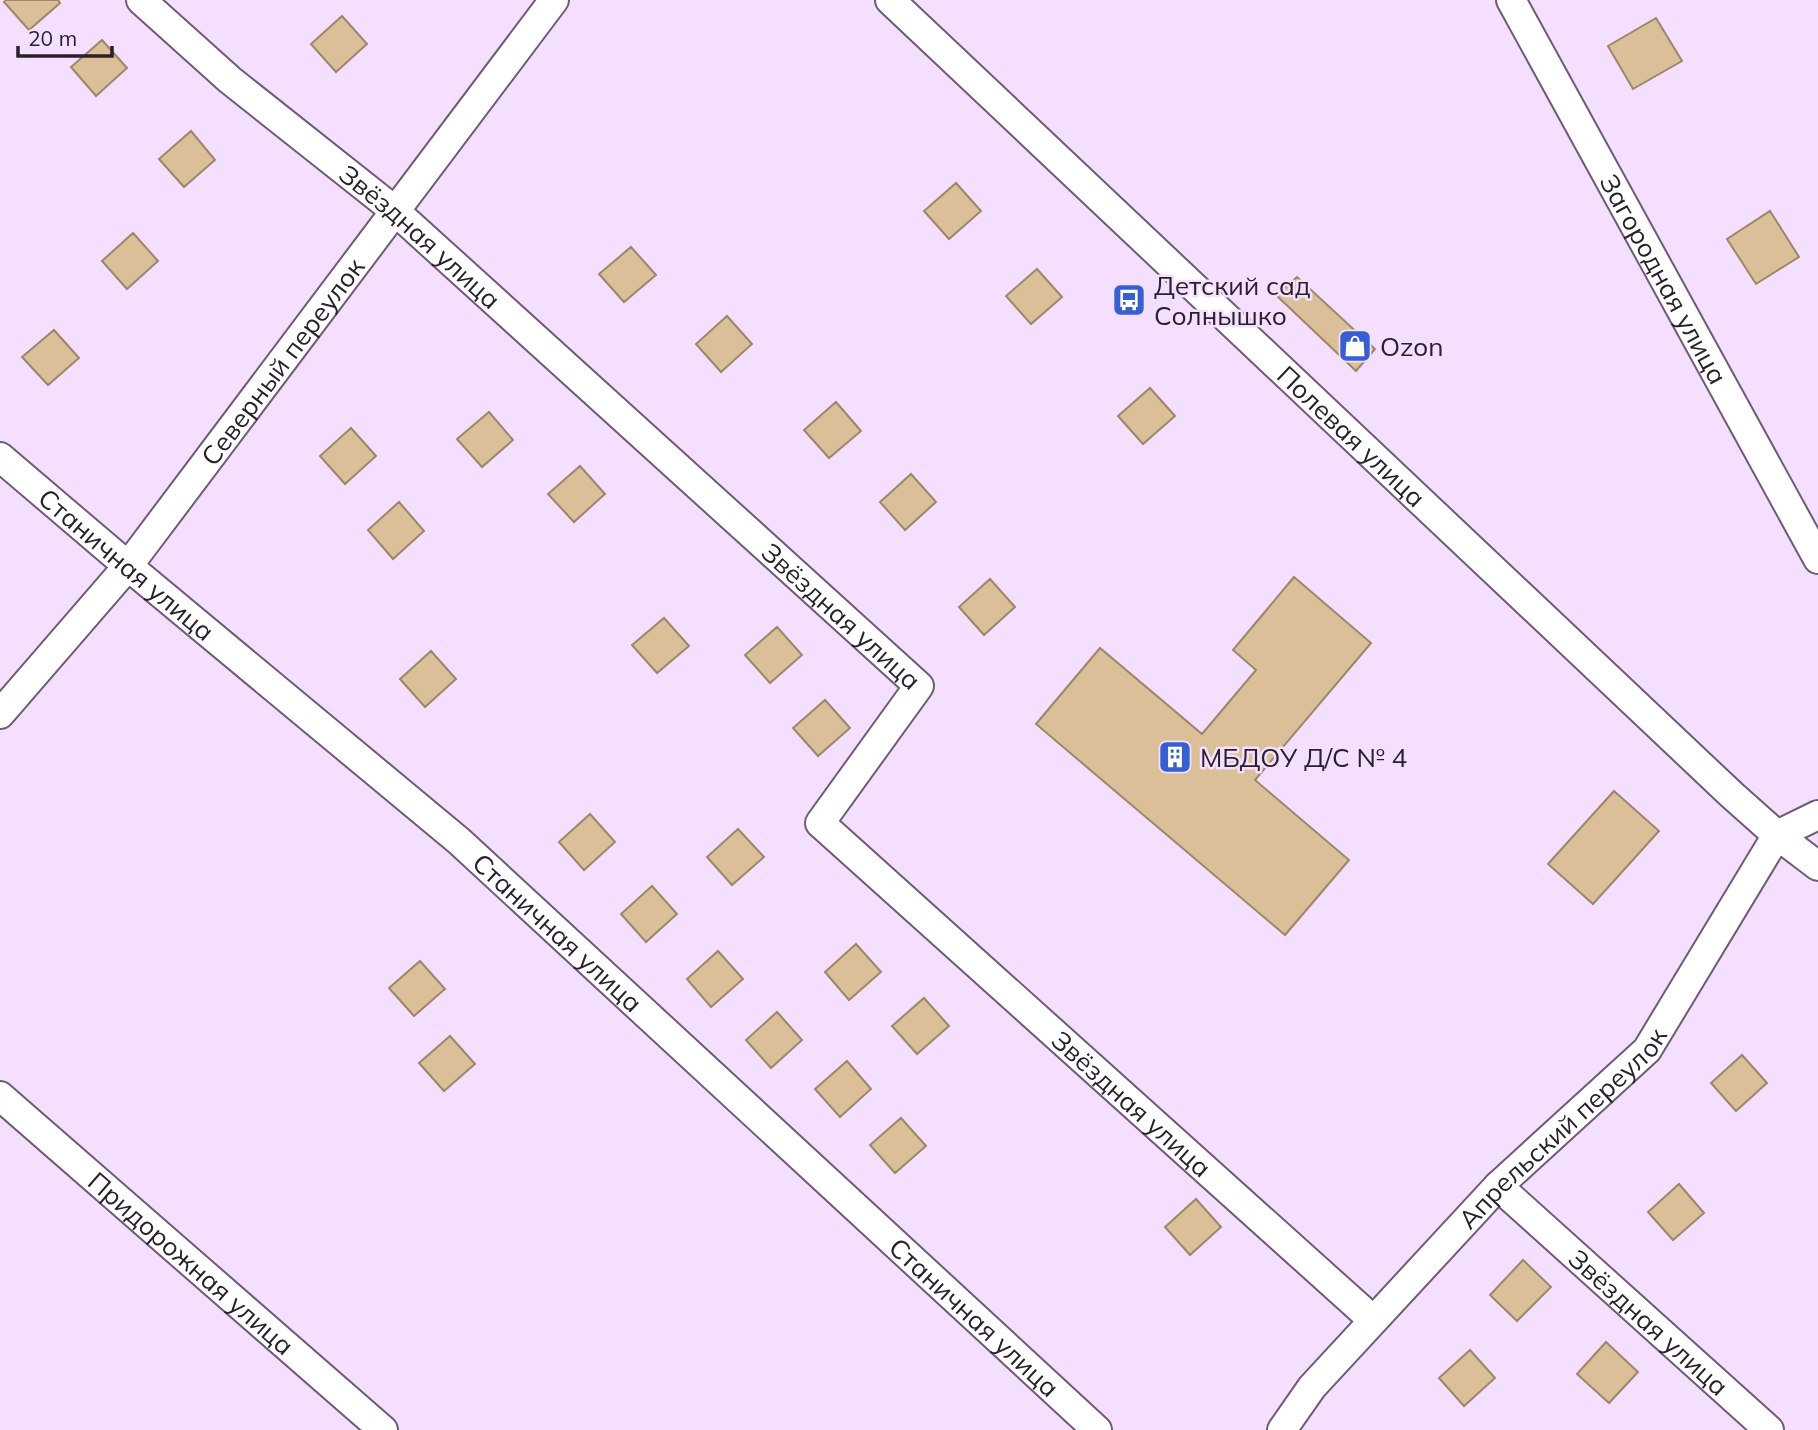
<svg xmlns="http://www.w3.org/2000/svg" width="1818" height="1430" font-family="Mulish,sans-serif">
	<rect width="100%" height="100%" fill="#f5dffe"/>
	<path fill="#dabf99" stroke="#9b876a" stroke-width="2" d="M6,0H58L60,3L29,30L4,2Z
		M342,16L367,44L336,72L311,44Z
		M1656,18L1682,61L1633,89L1608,46Z
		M102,40L127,68L96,96L71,67Z
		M191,131L215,160L184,187L159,159Z
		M956,183L981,211L949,239L924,211Z
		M1770,211L1799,257L1756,284L1727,239Z
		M133,233L158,261L127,289L102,261Z
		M631,247L656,275L624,302L599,274Z
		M1037,269L1062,297L1031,324L1006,296Z
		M1297,277L1375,349L1356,371L1276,295Z
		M727,316L752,344L721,372L696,344Z
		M54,330L79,358L48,385L22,357Z
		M1150,388L1175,416L1143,444L1118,416Z
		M836,402L861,431L829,458L804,430Z
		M489,412L513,440L482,467L457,439Z
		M351,428L376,456L345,484L320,456Z
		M580,466L605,494L574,522L548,494Z
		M911,474L936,502L905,530L880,502Z
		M399,502L424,531L393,559L368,530Z
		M1294,577L1371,643L1255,780L1349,860L1285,935L1036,724L1100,648L1202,734L1256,670L1233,650Z
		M990,579L1015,607L984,635L959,607Z
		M664,618L689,646L657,673L632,645Z
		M777,627L802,655L770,683L745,655Z
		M431,651L456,679L425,707L400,679Z
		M825,700L850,728L818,756L793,728Z
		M1614,791L1659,831L1593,904L1548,864Z
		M590,814L615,842L584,870L559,842Z
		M738,829L764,857L732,885L707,857Z
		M652,886L677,914L646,942L621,914Z
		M856,944L881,972L849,1000L825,972Z
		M718,951L743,979L711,1007L687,979Z
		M420,961L445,989L414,1016L389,988Z
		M924,998L949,1026L917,1054L892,1026Z
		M777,1012L802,1040L771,1068L746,1040Z
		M450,1036L475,1064L444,1091L419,1063Z
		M1742,1055L1767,1083L1736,1111L1711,1083Z
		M847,1061L871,1089L840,1117L815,1089Z
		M901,1118L926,1146L895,1173L870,1145Z
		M1679,1184L1704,1213L1673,1240L1648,1212Z
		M1196,1199L1221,1227L1190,1255L1165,1227Z
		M1523,1260L1551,1287L1517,1321L1490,1295Z
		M1606,1342L1638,1372L1609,1403L1577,1374Z
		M1470,1350L1495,1378L1464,1406L1439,1378Z"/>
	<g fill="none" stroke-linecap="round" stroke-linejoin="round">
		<defs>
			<g id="street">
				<path id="s1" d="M141,0L230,80L394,210L919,686L820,823L1373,1320"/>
				<path id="s2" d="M890,0L1732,795L1777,835L1818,866"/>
				<path id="s3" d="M1511,0L1818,559"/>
				<path id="s4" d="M0,457L128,566L459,841L1097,1430"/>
				<path id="s5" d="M0,714L128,566L554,0"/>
				<path id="s6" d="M0,1096L383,1430"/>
				<path id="s7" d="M1498,1186L1769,1430"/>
				<path id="s8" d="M1282,1430L1312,1387L1498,1186L1647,1050L1777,835L1818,815"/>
			</g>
		</defs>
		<use href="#street" stroke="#6e5b76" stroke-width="32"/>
		<use href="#street" stroke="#fff" stroke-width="28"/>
	</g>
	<defs>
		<symbol id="bus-square" viewBox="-11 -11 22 22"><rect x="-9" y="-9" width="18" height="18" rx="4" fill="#385fd0" stroke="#f5dffe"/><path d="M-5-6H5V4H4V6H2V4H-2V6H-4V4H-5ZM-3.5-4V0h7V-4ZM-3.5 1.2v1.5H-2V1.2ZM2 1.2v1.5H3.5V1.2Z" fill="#fff"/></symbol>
		<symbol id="shop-square" viewBox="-11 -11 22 22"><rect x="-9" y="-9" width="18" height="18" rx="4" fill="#385fd0" stroke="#f5dffe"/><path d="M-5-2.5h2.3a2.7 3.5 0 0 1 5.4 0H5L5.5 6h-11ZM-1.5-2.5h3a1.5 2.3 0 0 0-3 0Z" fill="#fff"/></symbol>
		<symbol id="building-square" viewBox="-11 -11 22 22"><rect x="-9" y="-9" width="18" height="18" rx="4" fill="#385fd0" stroke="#f5dffe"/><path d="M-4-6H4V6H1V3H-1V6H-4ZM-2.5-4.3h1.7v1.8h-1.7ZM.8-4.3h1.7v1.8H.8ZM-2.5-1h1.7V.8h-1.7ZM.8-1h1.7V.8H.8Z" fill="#fff"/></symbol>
	</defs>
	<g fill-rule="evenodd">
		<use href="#bus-square" x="1110" y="281" width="38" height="38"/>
		<use href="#shop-square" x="1336" y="327" width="38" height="38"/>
		<use href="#building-square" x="1156" y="738" width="38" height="38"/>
	</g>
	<g text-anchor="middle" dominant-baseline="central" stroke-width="5" stroke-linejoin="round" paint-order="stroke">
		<g font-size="26" fill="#28202b" stroke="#f5dffe">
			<text stroke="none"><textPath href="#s1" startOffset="366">Звёздная улица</textPath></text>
			<text stroke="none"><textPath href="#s3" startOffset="318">Загородная улица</textPath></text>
			<text stroke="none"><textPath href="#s5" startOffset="452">Северный переулок</textPath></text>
			<text stroke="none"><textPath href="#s2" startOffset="635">Полевая улица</textPath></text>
			<text stroke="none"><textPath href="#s4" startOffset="166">Станичная улица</textPath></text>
			<text stroke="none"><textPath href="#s1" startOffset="933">Звёздная улица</textPath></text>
			<text stroke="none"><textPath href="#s4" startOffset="733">Станичная улица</textPath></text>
			<text stroke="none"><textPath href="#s1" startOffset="1626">Звёздная улица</textPath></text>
			<text stroke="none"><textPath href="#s8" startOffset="413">Апрельский переулок</textPath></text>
			<text stroke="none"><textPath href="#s6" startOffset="254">Придорожная улица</textPath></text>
			<text stroke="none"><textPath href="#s4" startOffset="1300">Станичная улица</textPath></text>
			<text stroke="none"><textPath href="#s7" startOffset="203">Звёздная улица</textPath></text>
		</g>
		<g font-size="26" fill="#28202b" stroke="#f5dffe" text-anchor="start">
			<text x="1154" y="285">Детский сад<tspan x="1154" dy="30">Солнышко</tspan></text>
			<text x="1380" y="346">Ozon</text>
			<text x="1200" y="757">МБДОУ Д/С № 4</text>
		</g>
	</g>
	<path d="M18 46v10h94v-10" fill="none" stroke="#28202b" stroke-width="3.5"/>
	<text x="28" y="46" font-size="21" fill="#28202b" stroke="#f5dffe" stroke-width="5" paint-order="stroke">20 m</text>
</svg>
